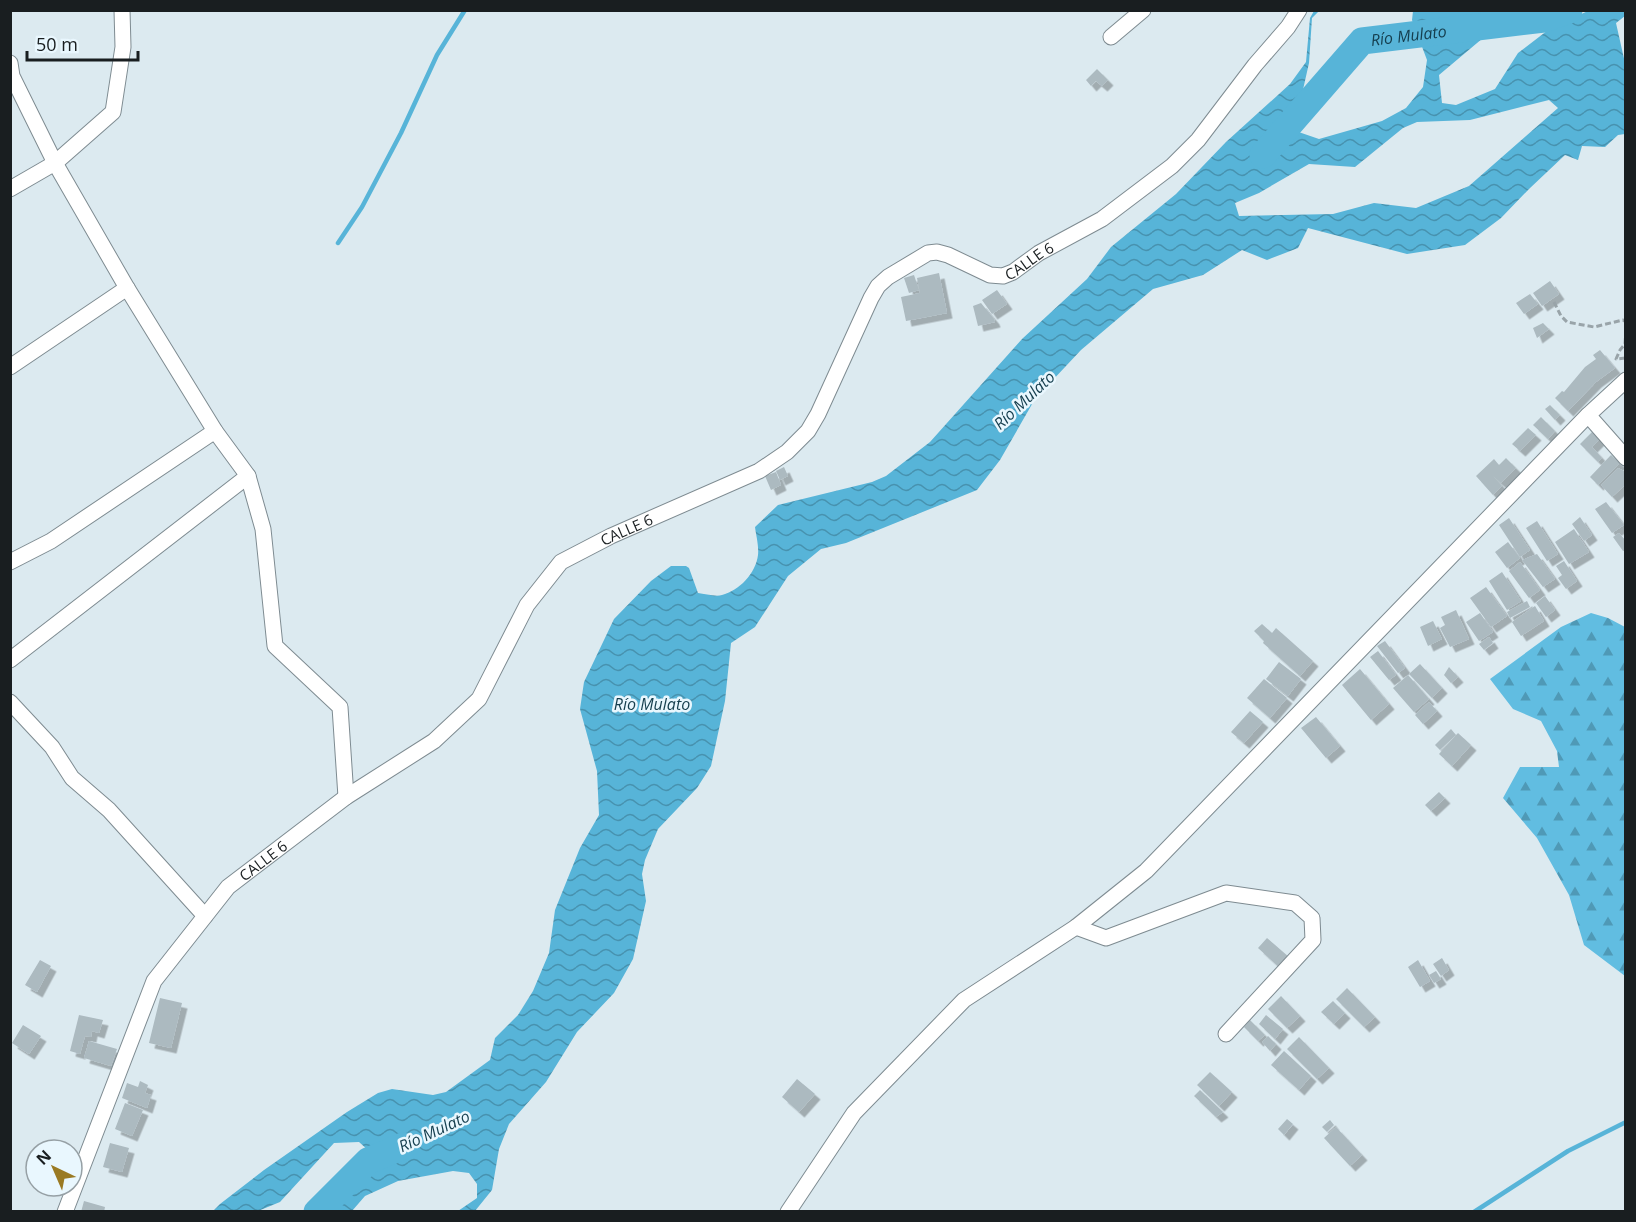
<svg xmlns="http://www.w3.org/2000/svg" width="1636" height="1222" font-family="'Open Sans',sans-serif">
	<defs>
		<pattern id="forest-firs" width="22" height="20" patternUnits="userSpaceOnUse" patternTransform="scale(1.5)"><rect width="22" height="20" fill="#61bde1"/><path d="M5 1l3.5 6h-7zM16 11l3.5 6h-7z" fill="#4f99b6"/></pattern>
		<pattern id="water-waves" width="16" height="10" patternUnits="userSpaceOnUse" patternTransform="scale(1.5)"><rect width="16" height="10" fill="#57b4d8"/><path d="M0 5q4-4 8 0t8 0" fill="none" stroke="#4792af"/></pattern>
		<filter id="shadow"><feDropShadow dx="5.5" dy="5.5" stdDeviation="0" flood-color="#0004"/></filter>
	</defs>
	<rect width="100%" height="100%" fill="#dceaf0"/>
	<path fill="url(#forest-firs)" d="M1591,613L1608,618L1625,627V976L1584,945L1569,895L1537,838L1503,798L1520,767H1559L1557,751L1541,721L1513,709L1490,679L1561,627Z"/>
	<path fill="url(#water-waves)" fill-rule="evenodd" d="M1314,11H1319L1312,18L1309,63L1300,103L1287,128L1319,139L1382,121L1406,108L1423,87L1427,60L1412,20L1413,11H1506L1483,38L1439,75L1442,103L1456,105L1495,89L1518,53L1552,27L1588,11L1625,10V16L1616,23L1625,63V134L1618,135L1605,147L1582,146L1578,160L1565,155L1529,189L1501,218L1465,245L1407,254L1308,228L1298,248L1267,260L1242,250L1203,275L1153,289L1081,350L1035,399L1000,460L977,490L846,543L821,549L788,576L755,627L731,643L725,701L711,766L697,788L658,829L645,860L642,874L646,901L633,959L614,993L577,1032L546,1082L509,1124L499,1149L492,1190L475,1211H458L477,1198V1184L469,1173L453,1171L398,1181L365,1196L352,1211H324L370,1164L369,1151L359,1142L334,1143L280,1202L258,1211H213L220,1204L264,1170L347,1112L378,1093L392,1089L433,1095L446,1092L490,1060L495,1038L518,1015L533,991L549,953L555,910L580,848L599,815L597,771L580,709L584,682L614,619L651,581L671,566H686L689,568L698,593C705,594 716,597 722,595C739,591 756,573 758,555C759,546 756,535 755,527L778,505L872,482L886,476L930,442L1022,339L1087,279L1111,247L1176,194L1226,142L1290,84L1306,62L1310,18ZM1549,100L1558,108L1469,186L1416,208L1374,203L1333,214L1239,216L1235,203L1259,193L1309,164L1355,167L1403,128L1417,122L1470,120Z"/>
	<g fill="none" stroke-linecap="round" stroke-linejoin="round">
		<path stroke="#57b4d8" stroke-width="4.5" d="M338,243L362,207L401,133L437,55L465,10
			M1474,1212L1568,1151L1626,1122"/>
		<g stroke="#57b4d8" stroke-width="27">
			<path id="s1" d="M1263,155L1362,41L1544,19L1569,10"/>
			<path d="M317,1212L368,1161L403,1146"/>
		</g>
	</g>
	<path fill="#acbac0" filter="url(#shadow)" d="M1097,69L1108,80L1102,86L1096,81L1091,86L1086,80Z
		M939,273L947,313L906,321L901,297L920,293L917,278Z
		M914,275L919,290L909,293L904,278Z
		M1550,281L1559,294L1542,306L1533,293Z
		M997,290L1007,304L992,314L982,300Z
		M1530,294L1538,304L1524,314L1516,303Z
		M981,303L994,319L995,322L978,326L973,306Z
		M1543,323L1549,329L1537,338L1533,328Z
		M1600,350L1615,368L1596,382L1568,411L1555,398L1562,391L1564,392L1585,367L1596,359L1593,355Z
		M1550,405L1560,415L1555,420L1545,409Z
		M1541,417L1555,431L1548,439L1533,425Z
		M1528,428L1536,435L1520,451L1512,444Z
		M1592,432L1600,439L1592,447L1602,458L1598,462L1580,444Z
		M1611,455L1620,463L1598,485L1590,477Z
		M1506,458L1516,468L1501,483L1493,476L1502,486L1493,495L1476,476L1494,459L1499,465Z
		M784,467L788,476L780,480L776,471Z
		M1618,468L1626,472V484L1612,497L1601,485Z
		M776,472L781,485L771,490L765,476Z
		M1606,502L1624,525L1612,533L1595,509Z
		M1580,517L1592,535L1584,541L1572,524Z
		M1509,518L1530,550L1520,557L1499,525Z
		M1537,521L1558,554L1547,561L1526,528Z
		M1574,529L1589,552L1569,564L1555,542Z
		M1619,533L1626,541V550L1623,551L1613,537Z
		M1508,542L1520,558L1507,568L1495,552Z
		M1537,554L1555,579L1543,587L1522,560Z
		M1564,561L1577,581L1566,589L1558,578L1562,575L1556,566Z
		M1520,562L1540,590L1529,598L1509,571Z
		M1502,572L1521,601L1507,610L1489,581Z
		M1486,587L1507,616L1491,627L1470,598Z
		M1545,596L1555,610L1546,617L1536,603Z
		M1527,601L1530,607L1510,618L1507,612Z
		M1535,606L1544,621L1521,636L1512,622Z
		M1456,610L1469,639L1450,647L1440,628L1445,625L1441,617Z
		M1480,613L1493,632L1479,641L1466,622Z
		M1433,621L1442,639L1428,646L1420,627Z
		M1262,624L1272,633L1276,628L1313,661L1300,676L1263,643L1264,641L1254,631Z
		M1489,637L1493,643L1484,650L1479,644Z
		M1385,641L1405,668L1398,673L1377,646Z
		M1378,651L1396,675L1389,680L1370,657Z
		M1279,662L1301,679L1288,696L1266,679Z
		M1420,664L1442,688L1432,698L1409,674Z
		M1449,667L1458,677L1451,683L1444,675Z
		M1360,669L1389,704L1371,720L1342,685Z
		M1408,675L1429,699L1414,712L1393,688Z
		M1264,679L1287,698L1270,718L1247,698Z
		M1429,702L1437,711L1423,724L1415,715Z
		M1250,711L1263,722L1244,743L1231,732Z
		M1316,717L1340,746L1326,758L1301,728Z
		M1451,729L1456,735L1440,750L1435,745Z
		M1458,733L1471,745L1452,766L1439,754Z
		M1439,792L1445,798L1431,811L1425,805Z
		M1267,938L1290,958L1281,969L1258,948Z
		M1442,958L1449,970L1441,976L1433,964Z
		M40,960L51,966L37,992L25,985Z
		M1418,960L1430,981L1420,987L1408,967Z
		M1436,971L1441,979L1434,983L1429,975Z
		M1347,988L1375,1017L1364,1027L1336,999Z
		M1281,996L1300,1016L1287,1028L1268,1009Z
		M160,998L182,1003L171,1048L149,1043Z
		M1333,1001L1345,1013L1334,1024L1321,1012Z
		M79,1015L103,1020L99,1033L92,1031L91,1037L85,1036L80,1054L70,1051Z
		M1266,1015L1283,1029L1275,1039L1259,1024Z
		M1250,1020L1265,1035L1258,1041L1244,1027Z
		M23,1025L41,1036L29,1054L12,1043Z
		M1268,1036L1276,1044L1270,1051L1262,1042Z
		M1299,1037L1329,1068L1317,1079L1287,1049Z
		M89,1041L117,1049L111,1066L84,1058Z
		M1284,1051L1311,1076L1299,1090L1271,1065Z
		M1210,1072L1232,1092L1219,1106L1197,1085Z
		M797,1079L815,1094L799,1112L782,1097Z
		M140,1081L148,1085L145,1093L151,1095L147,1108L122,1098L127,1083L138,1087Z
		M1200,1090L1223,1112L1216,1117L1194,1096Z
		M125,1103L143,1110L132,1136L115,1129Z
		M1287,1119L1293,1124L1284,1135L1278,1129Z
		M1330,1120L1334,1125L1327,1132L1322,1127Z
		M1336,1127L1362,1155L1350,1166L1324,1138Z
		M110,1143L129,1148L122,1172L103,1167Z
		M84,1201L105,1207L104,1212H81Z"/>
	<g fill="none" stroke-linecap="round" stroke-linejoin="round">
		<defs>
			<g id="street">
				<path d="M1111,37L1143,10"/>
				<path d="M10,63L12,76L55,163L127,288L215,431L248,476L263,529L275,646L340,707L346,797"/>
				<path d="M10,189L55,163L113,112L123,47L122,10"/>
				<path d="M10,367L127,288"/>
				<path d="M1588,415L1626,458"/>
				<path d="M10,562L51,541L215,431"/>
				<path d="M10,660L248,476"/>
				<path d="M10,702L52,747L72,778L109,810L205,916"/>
				<path d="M1076,927L1106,938L1226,893L1295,903L1312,918L1313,940L1226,1034"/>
				<path id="s2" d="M65,1212L154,981L228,887L346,797L434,741L479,699L527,605L561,562L611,536L759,471L787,452L808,431L818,414L871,298L878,286L888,277L928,253L937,252L948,255L990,275L1003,276L1013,272L1039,253L1102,219L1172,166L1198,140L1255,65L1288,27L1299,10"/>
				<path d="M788,1212L854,1113L964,1000L1076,927L1146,871L1588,415L1626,380"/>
			</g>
		</defs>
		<use href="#street" stroke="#7e8b91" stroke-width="17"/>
		<path stroke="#99a4a9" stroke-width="3" stroke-dasharray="6 3" stroke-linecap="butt" d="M1554,302L1561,316L1567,322L1594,327L1623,320L1626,322
			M1626,329L1625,344L1620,350L1616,359L1626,358"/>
		<use href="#street" stroke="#fff" stroke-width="15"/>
	</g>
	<g text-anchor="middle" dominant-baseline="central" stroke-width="5" stroke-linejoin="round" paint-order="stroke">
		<g font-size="15" fill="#191e20" stroke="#e9f7fe">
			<text stroke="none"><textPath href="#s2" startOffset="1455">CALLE 6</textPath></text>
			<text stroke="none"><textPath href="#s2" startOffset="915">CALLE 6</textPath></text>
			<text stroke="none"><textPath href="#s2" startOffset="411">CALLE 6</textPath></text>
		</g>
		<g font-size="16" font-style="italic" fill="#153e4e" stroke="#e9f7fe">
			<text stroke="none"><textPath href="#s1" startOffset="198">Río Mulato</textPath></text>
			<text transform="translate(1024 400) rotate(-43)">Río Mulato</text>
			<text x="652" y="704">Río Mulato</text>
			<text transform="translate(434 1131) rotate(-25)">Río Mulato</text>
		</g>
	</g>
	<rect width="1636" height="1222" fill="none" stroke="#191e20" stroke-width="24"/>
	<g transform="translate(54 1168) rotate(316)"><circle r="28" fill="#e9f7fe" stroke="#96a0a5" stroke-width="1.5"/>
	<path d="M0-4.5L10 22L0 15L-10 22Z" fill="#9a7a23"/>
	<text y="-9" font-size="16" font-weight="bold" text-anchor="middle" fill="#191e20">N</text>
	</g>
	<path d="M27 51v9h111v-9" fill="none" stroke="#191e20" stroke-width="3"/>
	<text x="36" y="51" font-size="18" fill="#191e20" stroke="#e9f7fe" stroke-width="4.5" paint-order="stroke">50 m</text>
</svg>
